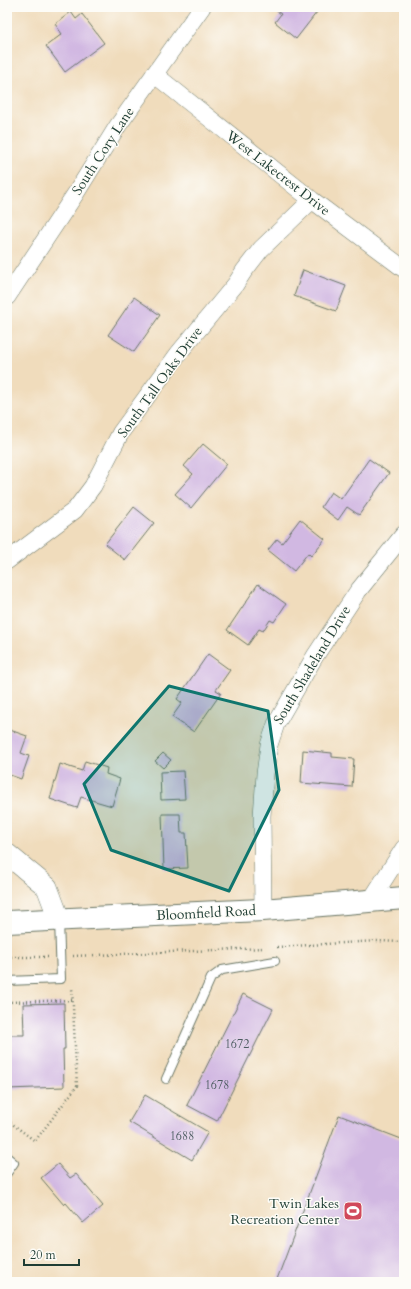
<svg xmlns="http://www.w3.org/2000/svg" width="411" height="1289" font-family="Cardo,serif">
	<rect width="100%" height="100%" fill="#fdfcf7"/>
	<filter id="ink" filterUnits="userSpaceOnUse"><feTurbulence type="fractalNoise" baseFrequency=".025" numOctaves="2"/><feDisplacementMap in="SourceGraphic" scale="8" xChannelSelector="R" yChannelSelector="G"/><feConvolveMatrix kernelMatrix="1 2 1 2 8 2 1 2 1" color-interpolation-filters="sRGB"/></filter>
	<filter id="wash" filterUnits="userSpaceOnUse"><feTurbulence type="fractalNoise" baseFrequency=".012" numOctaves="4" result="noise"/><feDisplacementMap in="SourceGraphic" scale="16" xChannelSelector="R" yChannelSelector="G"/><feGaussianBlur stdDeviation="0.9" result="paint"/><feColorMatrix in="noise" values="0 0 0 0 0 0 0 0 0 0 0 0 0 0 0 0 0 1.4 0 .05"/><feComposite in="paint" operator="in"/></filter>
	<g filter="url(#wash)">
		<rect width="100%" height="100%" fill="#f0dcbc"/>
		<g id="blocks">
			<path fill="#d1b8e2" d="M271,7H310L317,12L296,39L275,22L281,14Z
				M71,12L76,19L82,14L104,43L65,72L46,46L62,34L55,24Z
				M303,270L346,286L336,311L294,296Z
				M134,297L160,315L134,352L108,335Z
				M203,444L227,464L191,508L175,494L193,474L184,466Z
				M369,459L389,473L359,515L347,507L338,520L321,507L331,492L341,499Z
				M134,507L154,523L125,560L105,544Z
				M300,519L325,539L311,556L308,553L294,571L268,550L277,539L282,543Z
				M258,584L286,604L274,622L270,620L263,631L259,629L248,645L227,630Z
				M208,654L230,670L216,690L221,693L194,732L172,717L182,703L177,699Z
				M7,729L27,736L21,753L29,756L21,779L7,774Z
				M303,750L332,753V757L354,759L352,787L301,783Z
				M163,753L171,760L163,768L155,761Z
				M85,761L107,768L106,774L120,779L112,806L81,797L77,808L50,799L60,764L82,771Z
				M183,771L185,799L161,800L160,772Z
				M162,814H180L181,833H186L188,868L164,869Z
				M243,994L273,1009L217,1121L187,1105Z
				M64,1003L65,1049H63L64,1087L7,1089V1035H24L23,1004Z
				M145,1095L208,1132L192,1160L129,1122Z
				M339,1115L404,1140V1282H276Z
				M58,1164L70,1178L76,1174L103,1206L83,1223L66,1203L64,1205L41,1178Z"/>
		</g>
	</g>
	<g filter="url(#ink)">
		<use href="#blocks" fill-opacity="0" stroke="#687564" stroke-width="1"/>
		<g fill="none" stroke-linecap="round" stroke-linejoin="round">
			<defs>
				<path id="service" d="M7,981L61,979L59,920
					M166,1079L211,978L222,970L275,961
					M7,1157L14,1163L7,1173"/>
				<path id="minor" d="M154,74L312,200L404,269
					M7,297L76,193L117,127L202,7
					M7,561L75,510L93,486L121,432L178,354L235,285L244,271L261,249L312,200
					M371,900L404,848
					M263,910L262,816L265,774L269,745L276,724L315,656L358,591L404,534"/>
				<path id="tertiary" d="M7,854L47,887L59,919"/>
				<path id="primary" d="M7,922L263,910L404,898"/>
			</defs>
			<use href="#service" stroke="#687564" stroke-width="10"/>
			<use href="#minor" stroke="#687564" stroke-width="18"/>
			<use href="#tertiary" stroke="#687564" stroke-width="22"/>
			<use href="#primary" stroke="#687564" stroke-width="24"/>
			<path stroke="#687564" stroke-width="2.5" stroke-dasharray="1 3" stroke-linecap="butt" d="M277,947L376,941L404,942
				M73,956L264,948
				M7,957H48
				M7,1002L73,1000
				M7,1120L35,1141L77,1086L72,987"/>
			<use href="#service" stroke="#fff" stroke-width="8"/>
			<use href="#minor" stroke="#fff" stroke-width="17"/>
			<use href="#tertiary" stroke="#fff" stroke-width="21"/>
			<use href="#primary" stroke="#fff" stroke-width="22"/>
		</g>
	</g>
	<path fill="#0f766e" fill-opacity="0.2" stroke="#0f766e" stroke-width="3" stroke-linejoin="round" d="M169,686L268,711L279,790L229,891L111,850L84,784Z"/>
	<defs>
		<symbol id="stadium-square" viewBox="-11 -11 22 22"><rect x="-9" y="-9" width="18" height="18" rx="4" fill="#d1495b" stroke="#fdfcf7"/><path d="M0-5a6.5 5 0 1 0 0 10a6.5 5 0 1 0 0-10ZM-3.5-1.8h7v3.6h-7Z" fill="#fff"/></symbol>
	</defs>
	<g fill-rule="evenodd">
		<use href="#stadium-square" x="342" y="1200" width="22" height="22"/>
	</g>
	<g text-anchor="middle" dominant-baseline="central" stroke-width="3" stroke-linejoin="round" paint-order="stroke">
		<g font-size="12" fill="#4c5c60">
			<text x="237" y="1044">1672</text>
			<text x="217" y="1085">1678</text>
			<text x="182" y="1136">1688</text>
		</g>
		<g font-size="14" fill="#1f3d34" stroke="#fdfcf7">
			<text transform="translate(103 151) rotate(-57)">South Cory Lane</text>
			<text transform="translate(278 173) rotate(38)">West Lakecrest Drive</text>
			<text transform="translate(160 382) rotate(-54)">South Tall Oaks Drive</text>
			<text transform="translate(312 665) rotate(-59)">South Shadeland Drive</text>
			<text transform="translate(206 913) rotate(-3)">Bloomfield Road</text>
		</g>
		<g font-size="14" fill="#1f3d34" stroke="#fdfcf7" text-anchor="end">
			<text x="339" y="1203">Twin Lakes<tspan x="339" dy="16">Recreation Center</tspan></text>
		</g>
	</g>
	<rect width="411" height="1289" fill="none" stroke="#fdfcf7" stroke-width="24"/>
	<path d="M24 1259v6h55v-6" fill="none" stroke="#1f3d34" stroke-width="2"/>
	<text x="30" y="1259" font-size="12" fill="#1f3d34" stroke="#fdfcf7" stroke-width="3" paint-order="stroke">20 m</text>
</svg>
